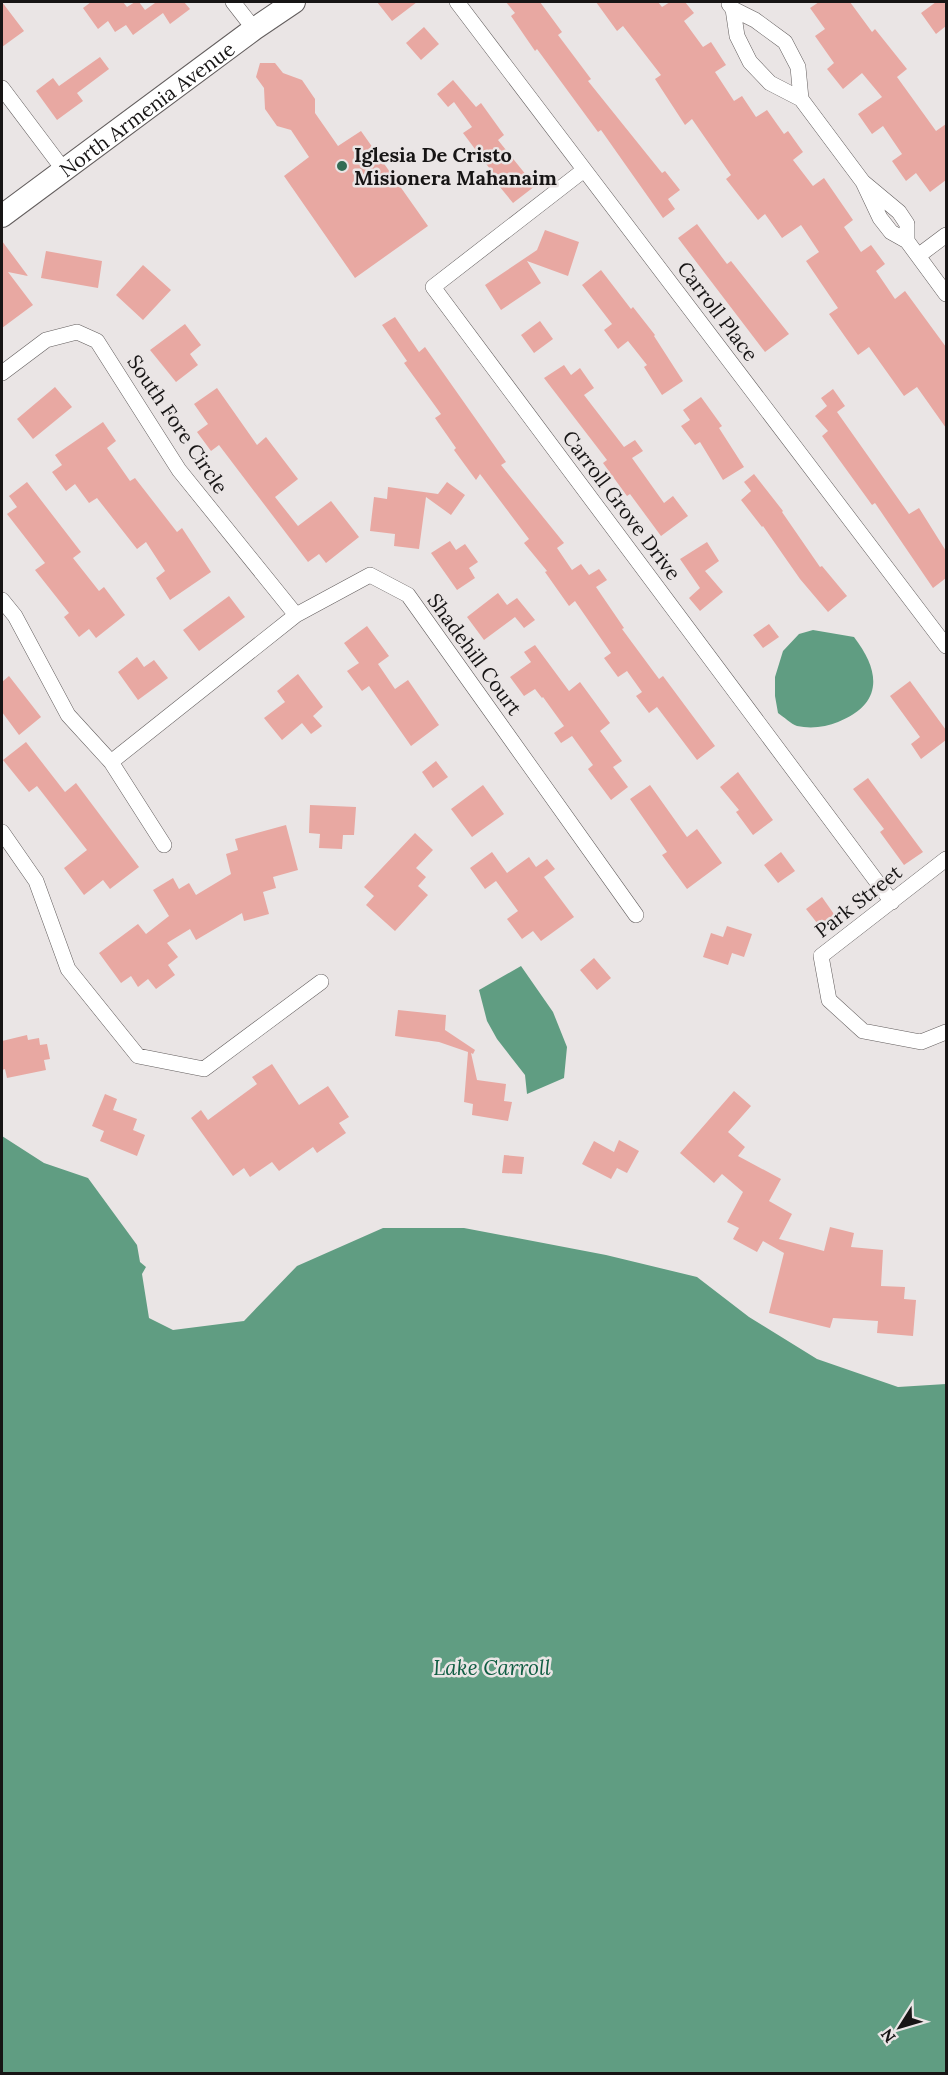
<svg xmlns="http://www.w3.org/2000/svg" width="948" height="2075" font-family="Lora,serif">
	<rect width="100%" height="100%" fill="#eae5e5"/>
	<path fill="#609d82" d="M813,630L854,637C881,672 883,704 838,722C826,727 811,729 797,726C791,724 784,717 778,713L775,696V677L783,651L799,634Z
		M521,966L553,1012L567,1047L564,1078L527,1094L525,1075L497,1039L487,1021L479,990Z
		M2,1136L44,1163L88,1178L137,1245L140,1262L146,1267L142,1274L149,1318L173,1330L244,1321L297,1266L383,1228H464L606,1255L697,1277L749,1317L817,1359L898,1387L946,1384V2073H2Z"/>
	<path fill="#e8a8a2" d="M2,2L24,31L2,47Z
		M91,2H123L127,7L135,2H139L145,10L155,3L154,2H184L190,9L170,24L163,13L133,35L126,25L115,32L108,21L98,29L83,8Z
		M377,2H417L392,21Z
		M506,2H540L562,32L558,35L591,79L588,81L662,173L665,171L680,190L668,199L675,209L663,218L601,130L598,132L537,49L535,51L511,16L515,13Z
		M596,2H658L662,7L670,2H685L694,13L684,21L703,47L711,42L726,65L715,72L734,101L742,96L756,117L767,110L784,134L788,131L803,152L793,160L813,186L824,178L853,220L844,227L861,252L871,245L885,264L876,271L895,299L905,291L946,347V428L917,387L904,396L869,347L858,355L829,314L838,308L806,261L819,252L801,225L782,238L765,214L758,220L726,179L731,175L692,119L685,125L655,79L661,75L623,26L617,31Z
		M819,2H850L872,32L875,29L907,69L897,77L936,131L946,124V180L930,192L916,173L906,181L892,161L902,154L883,126L872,134L858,114L882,97L862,73L843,89L827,69L834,63L815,36L825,29L810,8Z
		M936,2H946V26L936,34L921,13Z
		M424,27L439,44L421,60L406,43Z
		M100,57L109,69L77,93L83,101L57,120L36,91L53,78L59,86Z
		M260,63H275L283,73L302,80L315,99V113L338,146L361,131L428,226L355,278L284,176L309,157L291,130L277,126L265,109L264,88L256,77Z
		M453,80L476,107L481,103L504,135L498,140L535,186L513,203L490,175L493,173L463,133L472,127L454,102L448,107L437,94Z
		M697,224L727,264L731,261L789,334L765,352L678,238Z
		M545,230L579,242L568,276L527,261L541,283L501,310L485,285L537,250Z
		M2,241L28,276L8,272L33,305L2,328Z
		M46,251L102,261L98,288L41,278Z
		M143,265L171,290L143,320L116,295Z
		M601,270L631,309L633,307L655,335L654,336L683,381L662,395L644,367L647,365L628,341L618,349L604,330L612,324L582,285Z
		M395,317L419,352L425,347L506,462L501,465L564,543L557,548L572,570L581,564L589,575L599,569L607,580L596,587L624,628L622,629L659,679L663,676L715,746L697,760L657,707L649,713L636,696L642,692L627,671L618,677L604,658L611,653L575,601L569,606L545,572L547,571L524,543L529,539L480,474L476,480L454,450L456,448L435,418L441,414L404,363L407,361L382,325Z
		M540,321L553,339L534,353L521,335Z
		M185,324L201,345L190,354L198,365L176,382L150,350Z
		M564,365L571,375L580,368L594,388L584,395L624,447L635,440L643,451L632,458L664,503L673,496L688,516L661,536L630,494L627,496L603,463L607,460L544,378Z
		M55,387L72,407L33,439L17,419Z
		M217,388L257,445L266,437L298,479L275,497L298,526L331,501L359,537L326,563L319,554L308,562L219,445L211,451L197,432L208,424L194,404Z
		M833,389L845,406L837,412L909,514L919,508L946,551V578L933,588L875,503L872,505L822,436L828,431L815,416L827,406L821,398Z
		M701,397L722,426L719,428L744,467L723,480L700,442L695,445L681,426L690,420L683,410Z
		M103,422L116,441L107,448L130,481L135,478L177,532L182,528L211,572L170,600L156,578L165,571L146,542L137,549L97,498L89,503L75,484L66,491L52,472L62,465L55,455Z
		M754,474L783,511L782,512L820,567L822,566L847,596L828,612L800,579L763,526L762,527L741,500L751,491L744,482Z
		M27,482L81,552L73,558L99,591L104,587L125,615L96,638L89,629L79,637L64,617L69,613L35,570L45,563L7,514L17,507L9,496Z
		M447,482L465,495L451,515L426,497L419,549L394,546L395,534L370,531L374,497L387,499L388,487L438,494Z
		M450,541L456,550L465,544L478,562L469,568L475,578L457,590L431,553Z
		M707,542L719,561L705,571L723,592L700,611L689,598L700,588L680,559Z
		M498,593L507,605L517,598L535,620L524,628L515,617L484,640L467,617Z
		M229,596L245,617L199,651L183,630Z
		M769,624L779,637L763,648L753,635Z
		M367,626L389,656L378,664L395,689L408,680L439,725L411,746L369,686L362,691L347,671L359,663L344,643Z
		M535,645L569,691L580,682L610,723L600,731L622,761L613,767L628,787L611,800L588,769L593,765L572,736L561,743L554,733L564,726L543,697L542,698L535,689L524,696L510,677L531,662L524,652Z
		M137,657L144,667L154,660L168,678L138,700L118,672Z
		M298,674L323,707L313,716L322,726L311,734L302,723L282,740L264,718L285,702L277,691Z
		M9,676L41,717L19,735L2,712V682Z
		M910,681L946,730V740L921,759L911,744L920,737L890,696Z
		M26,742L65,792L76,783L139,867L110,889L103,880L84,895L64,868L87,850L37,786L29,792L3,760Z
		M436,761L448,777L433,788L422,772Z
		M738,772L773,820L753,835L736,812L739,810L720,787Z
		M868,778L923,852L904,865L880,832L884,829L853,789Z
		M483,785L504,814L472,837L451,809Z
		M650,785L687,837L697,829L722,863L687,889L662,855L667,852L630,799Z
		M310,805L356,807L354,835H343L342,849L319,848L320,834L309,833Z
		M286,825L298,870L273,877L276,888L263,892L269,914L244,921L242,913L196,940L190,929L167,943L178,957L168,965L175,975L156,989L148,979L138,987L131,976L121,983L99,953L138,924L146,934L169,916L153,890L173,878L179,889L189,883L196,895L231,874L226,854L238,850L235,839Z
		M415,833L433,850L416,868L426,877L418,886L428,895L395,931L366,905L374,896L364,887Z
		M492,852L507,873L529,857L536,867L547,859L555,869L544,877L574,917L541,941L533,931L522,939L507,919L518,911L496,881L485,889L470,868Z
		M781,852L795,871L778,883L764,865Z
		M822,897L836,917L821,928L806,909Z
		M727,926L752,934L744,957L732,953L728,965L703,957L711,933L723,937Z
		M594,958L611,978L597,990L580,970Z
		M398,1010L446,1015L445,1030L475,1050L473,1054L471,1053L477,1080L506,1084L504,1101L512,1102L508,1121L472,1115L473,1104L464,1102L468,1052L439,1042L395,1036Z
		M27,1035L28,1040L39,1038L40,1045L47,1044L50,1059L44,1060L46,1070L7,1078L5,1069L2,1070V1041Z
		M272,1064L299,1105L328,1086L349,1117L339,1123L346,1133L317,1153L313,1147L279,1171L272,1162L250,1177L244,1168L233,1176L191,1118L201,1110L208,1120L257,1084L252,1077Z
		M734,1091L751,1106L728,1132L745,1147L738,1156L781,1179L769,1201L792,1214L779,1239L824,1251L830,1227L854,1233L851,1247L883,1250L881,1286L905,1287L904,1299L916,1300L913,1336L877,1333L878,1321L833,1318L830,1328L769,1313L784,1253L763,1241L757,1252L733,1239L739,1228L727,1222L743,1192L722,1174L714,1183L680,1153Z
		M105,1094L117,1099L113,1110L137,1119L133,1130L145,1135L137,1156L100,1141L104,1131L92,1126Z
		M619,1140L639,1151L627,1173L617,1168L611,1179L582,1164L594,1141L614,1152Z
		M504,1155L524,1157L522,1174L502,1173Z"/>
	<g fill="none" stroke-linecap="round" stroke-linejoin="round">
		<defs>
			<path id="minor" d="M233,2L254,29
				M457,2L946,646
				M729,4L733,9L755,20L785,42L798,67L801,99
				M733,9L737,36L750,62L770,83L801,99L863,182
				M2,88L63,169
				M584,170L433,287L892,902
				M907,241V224L899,212L863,182L880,218L891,232L907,241L946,294
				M918,256L946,235
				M2,373L46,340L77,332L97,341L179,470L296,615
				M2,600L15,616L68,715L111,762L164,845
				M111,762L296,615L370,575L408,595L636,915
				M2,832L36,881L68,969L138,1056L204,1069L321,982
				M946,859L821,956L829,1000L863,1031L921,1042L946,1032"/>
			<g id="secondary">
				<path id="s1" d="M2,216L254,29L294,2"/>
			</g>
		</defs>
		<use href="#minor" stroke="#635e5e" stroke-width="16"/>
		<use href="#secondary" stroke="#635e5e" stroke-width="24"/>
		<use href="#minor" stroke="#fff" stroke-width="15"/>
		<use href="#secondary" stroke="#fff" stroke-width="22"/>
	</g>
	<circle fill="#336c54" stroke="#eae5e5" stroke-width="2" cx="342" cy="166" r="6"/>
	<g text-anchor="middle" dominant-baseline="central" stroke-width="5" stroke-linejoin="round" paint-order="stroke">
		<g font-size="20" fill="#171515" stroke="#eae5e5">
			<text stroke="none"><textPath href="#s1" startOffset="180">North Armenia Avenue</textPath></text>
			<text transform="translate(718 311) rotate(53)">Carroll Place</text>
			<text transform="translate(178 424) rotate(56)">South Fore Circle</text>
			<text transform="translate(622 505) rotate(53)">Carroll Grove Drive</text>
			<text transform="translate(475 654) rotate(54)">Shadehill Court</text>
			<text transform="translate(858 901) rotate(-38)">Park Street</text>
		</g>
		<g font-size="20" font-weight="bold" fill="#171515" stroke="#eae5e5" text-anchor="start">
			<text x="354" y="154">Iglesia De Cristo<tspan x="354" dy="23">Misionera Mahanaim</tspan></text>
		</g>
		<g font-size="21" font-style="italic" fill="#0f5d42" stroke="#eae5e5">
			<text x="492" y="1667">Lake Carroll</text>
		</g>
	</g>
	<rect width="948" height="2075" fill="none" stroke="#171515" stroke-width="6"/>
	<g transform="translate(900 2027) rotate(233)" stroke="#eae5e5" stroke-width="4.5" paint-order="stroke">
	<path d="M0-4.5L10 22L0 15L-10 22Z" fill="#171515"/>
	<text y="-9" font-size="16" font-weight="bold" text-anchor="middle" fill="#171515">N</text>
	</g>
</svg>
